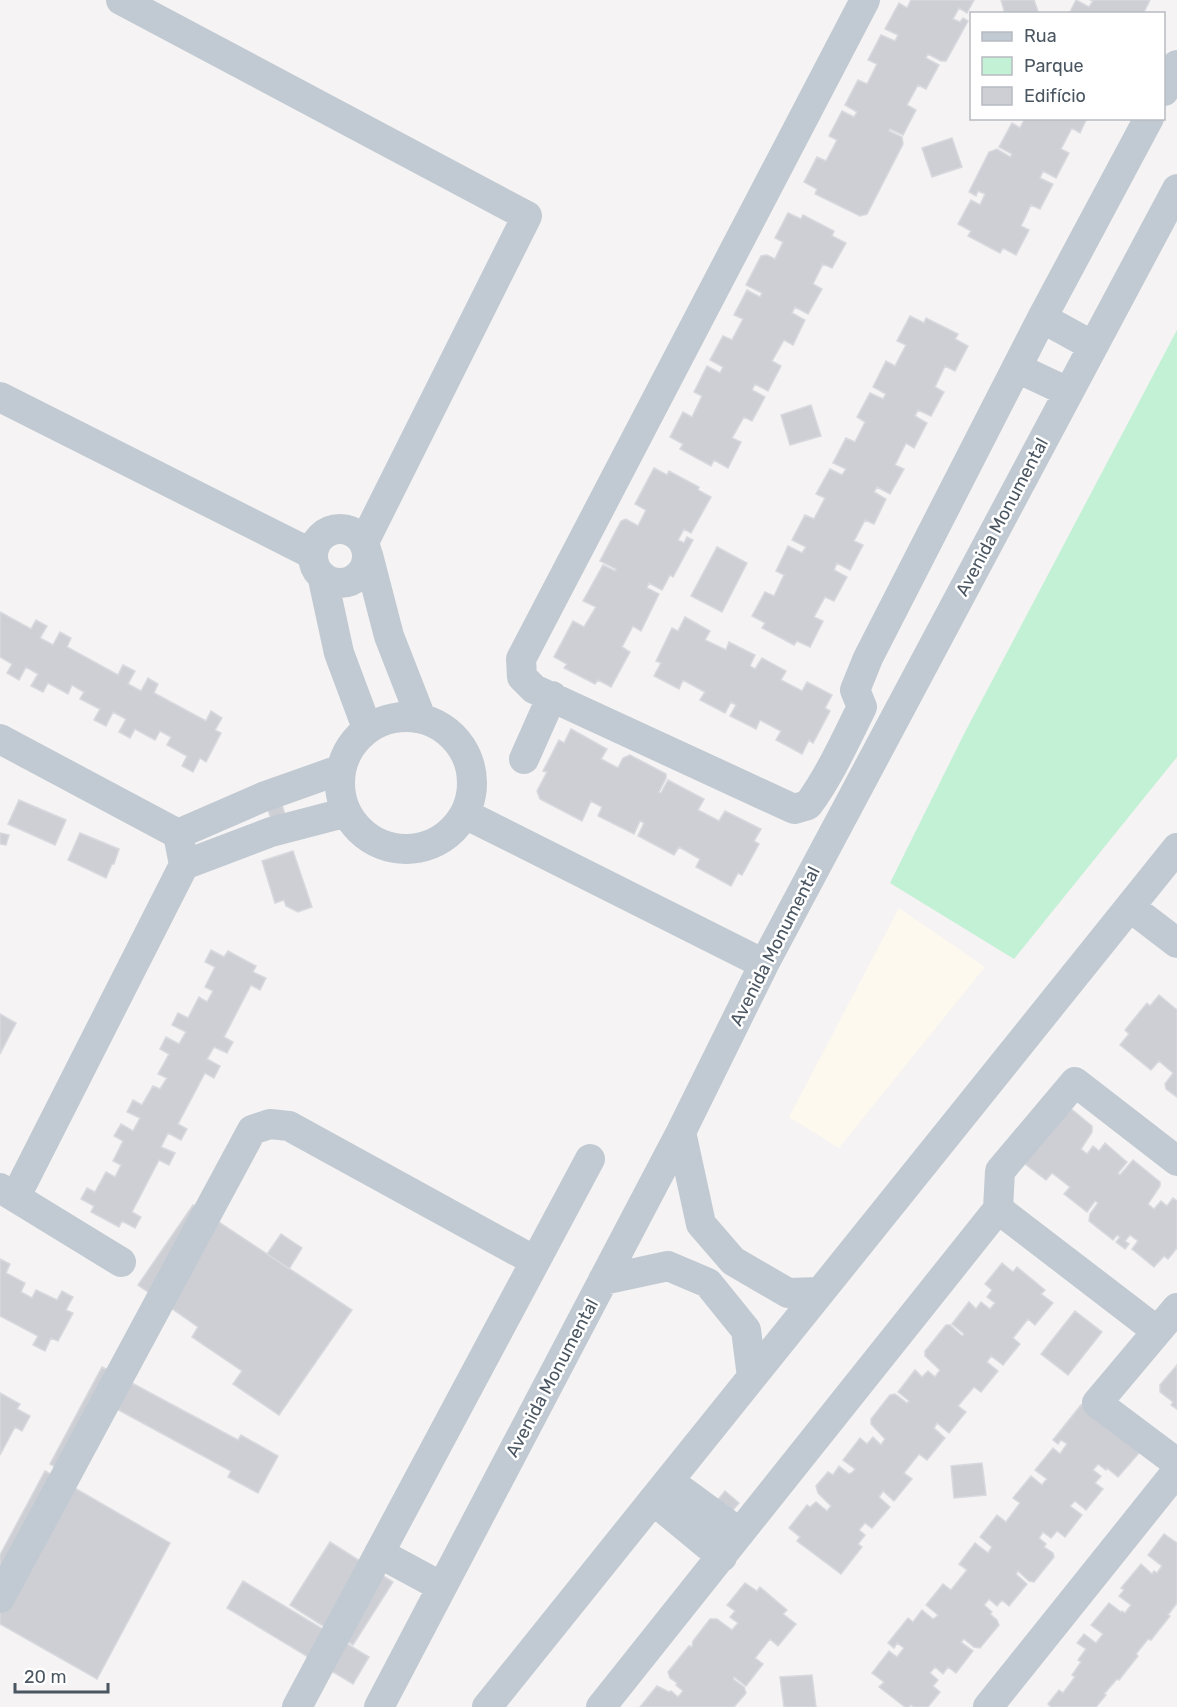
<svg xmlns="http://www.w3.org/2000/svg" width="1177" height="1707" font-family="Rubik,sans-serif">
	<rect width="100%" height="100%" fill="#f5f3f3"/>
	<path fill="#fdf9ef" d="M899,908L985,967L839,1148L789,1117Z"/>
	<path fill="#c3f1d5" d="M1177,330V757L1014,959L890,883L964,734Z"/>
	<path fill="#cdcfd5" stroke="#d7d9de" stroke-width="1.5" d="M911,0H974L967,13L959,8L953,19L960,22L963,18L968,21L946,61H941L928,54L926,58L939,65L926,89L918,85L907,105L916,110L903,135L890,129L889,131L902,137L903,144L867,214L860,216L815,194L817,189L804,182L817,157L826,161L837,140L829,136L842,111L854,117L857,112L845,105L858,80L867,84L877,64L868,60L881,35L895,41L898,35L885,29L899,3L907,8Z
		M1001,0H1034L1039,14H1005Z
		M1076,0L1089,7L1093,1L1090,0H1150L1143,14H1069Z
		M1025,118H1087L1080,133L1072,128L1061,149L1069,153L1056,178L1043,171L1040,178L1053,184L1040,209L1031,205L1021,226L1029,230L1016,255L1003,248L1000,253L968,236L971,231L958,224L971,200L980,205L985,194L978,191L976,196L969,192L989,152L997,149L1010,157L1012,154L999,147L1012,123L1020,128Z
		M952,138L962,167L932,177L922,148Z
		M788,213L801,219L803,215L834,231L832,236L846,243L832,268L823,264L813,284L822,289L808,314L795,307L792,313L805,320L793,345L784,340L772,361L781,366L768,391L755,384L752,390L765,397L752,421L744,417L732,438L741,442L728,468L714,460L711,466L680,449L683,444L670,437L683,412L692,417L702,396L694,392L707,366L720,373L723,367L710,360L723,336L732,340L743,319L734,315L747,290L760,297L762,293L746,285L761,256L767,255L775,259L783,242L775,238Z
		M910,316L924,323L926,318L958,334L955,339L968,346L955,371L945,366L935,387L944,392L931,416L918,410L915,416L927,423L914,448L906,443L895,465L904,469L890,494L877,487L874,492L886,499L874,524L865,520L854,541L863,545L850,570L837,563L834,570L847,577L834,601L825,597L814,617L823,621L810,647L797,641L794,645L762,628L765,623L752,616L765,592L774,596L784,575L776,571L788,546L802,553L806,547L792,540L805,515L814,519L825,498L816,494L830,469L842,475L846,469L833,463L846,438L855,442L865,422L857,417L870,393L883,399L886,394L873,387L886,361L895,366L906,345L897,341Z
		M811,405L821,436L790,445L781,415Z
		M654,468L667,475L669,471L699,487L698,490L711,497L691,533L684,529L678,540L684,543L687,537L693,540L673,577L670,575L662,590L649,583L647,588L659,594L641,631L633,626L622,647L630,652L611,687L598,680L595,684L564,668L567,664L554,657L573,621L584,627L596,607L583,601L603,565L615,571L616,569L600,561L621,521L626,519L638,526L646,510L635,504Z
		M717,547L747,563L722,612L691,596Z
		M0,612L31,629L36,620L47,626L40,638L53,645L60,632L71,638L67,647L118,675L123,665L135,671L128,684L141,691L148,678L158,684L154,693L206,721L211,711L222,718L215,730L221,733L206,762L200,758L193,772L182,766L187,756L167,745L171,737L160,731L155,740L135,729L130,738L119,732L126,719L113,712L106,726L94,720L100,709L80,699L84,692L72,685L68,694L48,683L43,692L31,686L38,674L26,667L19,680L7,673L12,664L0,657Z
		M685,617L710,631L705,640L726,650L729,642L755,655L750,666L755,669L762,658L786,671L781,680L802,691L807,682L832,695L825,708L830,711L813,743L809,740L802,754L776,740L781,731L760,720L756,729L730,716L736,705L731,702L725,713L700,700L705,692L683,680L679,689L654,676L661,663L656,661L672,628L678,631Z
		M571,729L607,749L601,759L618,768L623,758L630,755L666,774V778L659,792L661,793L668,780L704,799L698,810L719,821L725,811L761,829L754,841L759,844L742,875L738,873L731,886L696,867L700,859L679,847L674,855L638,836L644,823L640,821L634,834L598,816L602,807L591,801L582,821L540,799L537,791L547,772L543,771L559,740L564,743Z
		M19,800L66,820L55,845L8,824Z
		M282,805L287,820L273,825L268,810Z
		M0,833L9,835L6,845L0,844Z
		M80,833L119,849L114,864H112L106,878L68,860Z
		M293,851L312,907L298,912L286,906L284,900L275,903L262,861Z
		M211,950L224,957L228,951L256,966L253,972L266,978L260,990L251,985L224,1037L233,1042L227,1053L214,1047L207,1059L220,1066L214,1078L205,1073L178,1124L187,1129L181,1140L168,1133L161,1147L175,1153L169,1165L159,1160L132,1212L141,1217L135,1228L122,1221L119,1227L91,1212L94,1206L81,1199L87,1188L95,1192L106,1172L115,1177L121,1165L113,1161L123,1141L114,1136L121,1124L133,1131L140,1118L127,1112L133,1100L142,1105L153,1086L160,1089L167,1078L158,1074L169,1054L160,1049L166,1037L179,1044L186,1032L172,1025L178,1013L188,1018L199,997L207,1002L213,991L205,987L215,967L205,962Z
		M1159,995L1177,1010V1097L1166,1089L1165,1084L1173,1073L1159,1061L1151,1070L1120,1045L1129,1034L1125,1030L1147,1003L1150,1006Z
		M0,1014L16,1023L0,1054Z
		M1069,1107L1092,1126V1132L1081,1149L1087,1154L1093,1146L1099,1151L1105,1143L1127,1162L1118,1173L1120,1175L1133,1160L1160,1182V1186L1148,1204L1154,1209L1161,1201L1167,1206L1173,1198L1177,1201V1248L1168,1259L1164,1256L1154,1267L1132,1249L1138,1241L1130,1235L1125,1241L1129,1244L1125,1249L1116,1242L1120,1237L1117,1235L1113,1240L1089,1221L1090,1214L1098,1203L1095,1201L1087,1212L1064,1194L1070,1187L1052,1173L1046,1180L1024,1163Z
		M193,1205L352,1310L279,1415L233,1384L242,1371L192,1337L198,1327L138,1285Z
		M281,1234L302,1248L289,1269L267,1254Z
		M0,1259L10,1264L6,1273L25,1283L21,1292L32,1298L36,1290L57,1300L62,1291L73,1297L66,1310L73,1313L58,1341L51,1338L45,1351L33,1345L38,1336L0,1316Z
		M1002,1263L1013,1272L1017,1267L1045,1290L1041,1294L1053,1303L1035,1325L1028,1319L1013,1338L1020,1344L1003,1365L991,1356L987,1362L998,1371L981,1392L974,1387L958,1406L966,1412L949,1433L937,1423L934,1428L945,1438L927,1460L919,1454L904,1473L912,1479L894,1501L883,1491L879,1497L890,1507L872,1528L865,1523L859,1530L865,1535L858,1544L862,1547L841,1574L797,1541L800,1537L789,1528L807,1505L810,1507L816,1502L827,1511L831,1506L818,1493L816,1486L828,1472L833,1475L839,1466L849,1474L853,1472L855,1469L843,1460L860,1438L867,1444L873,1437L881,1445L885,1439L871,1424V1419L890,1395L895,1394L907,1403L909,1401L898,1392L915,1370L922,1377L928,1371L935,1377L940,1370L925,1356V1351L946,1325H950L962,1336L964,1334L952,1324L969,1302L976,1309L981,1302L990,1309L995,1303L987,1297L992,1290L985,1284Z
		M1075,1311L1102,1332L1068,1375L1041,1354Z
		M1177,1365V1409L1171,1405L1173,1402L1160,1392V1385Z
		M102,1367L238,1440L241,1435L278,1456L258,1493L228,1477L231,1471L115,1408L76,1479L50,1464Z
		M0,1393L20,1404L17,1409L30,1416L22,1431L15,1427L0,1455Z
		M1086,1404L1137,1445L1139,1453L1118,1477L1107,1468L1106,1470L1098,1464L1093,1470L1101,1476L1095,1483L1103,1489L1086,1510L1075,1501L1070,1506L1082,1515L1065,1537L1057,1531L1051,1538L1043,1532L1039,1538L1046,1544L1044,1547L1053,1553L1054,1557L1034,1582L1029,1581L1018,1571L1016,1574L1027,1584L1009,1606L1002,1600L997,1606L989,1599L984,1605L992,1612L990,1614L997,1620L999,1625L980,1648L974,1647L964,1639L961,1642L973,1651L956,1673L948,1667L943,1674L935,1667L930,1673L938,1680L933,1686L940,1692L928,1707H914L911,1705L909,1707H905L879,1687L884,1682L872,1673L889,1651L897,1657L904,1648L897,1643L894,1648L888,1643L908,1618L913,1622L922,1610L933,1619L936,1617L938,1615L926,1605L943,1584L951,1590L967,1570L959,1564L975,1543L988,1553L992,1547L980,1537L997,1515L1006,1522L1020,1503L1013,1498L1031,1476L1042,1485L1045,1481L1047,1479L1035,1470L1053,1448L1060,1454L1067,1444L1061,1440L1058,1444L1053,1440L1081,1405Z
		M982,1463L986,1495L954,1498L951,1466Z
		M45,1471L170,1543L97,1679L0,1624V1555Z
		M725,1491L739,1503L722,1523L708,1512Z
		M1164,1534L1177,1543V1603L1168,1615L1170,1616L1151,1640L1148,1639L1136,1654L1138,1656L1119,1680L1117,1679L1104,1694L1106,1695L1096,1707H1051L1048,1704L1059,1690L1063,1693L1075,1677L1072,1675L1081,1662L1078,1660L1086,1649L1077,1643L1084,1634L1096,1643L1103,1634L1091,1625L1109,1603L1121,1612L1122,1611L1125,1613L1131,1605L1119,1596L1124,1590L1121,1588L1141,1564L1152,1574L1154,1571L1157,1573L1162,1566L1148,1555Z
		M330,1542L393,1582L353,1645L290,1605Z
		M243,1581L369,1657L353,1684L227,1608Z
		M745,1583L757,1591L760,1587L787,1610L783,1614L796,1624L778,1646L770,1639L755,1658L763,1664L746,1686L734,1677L733,1679L744,1687L746,1693L734,1707H640L657,1686L669,1692L671,1691L678,1697L683,1691L676,1685L677,1683L670,1678L668,1672L689,1646L692,1647L693,1641L710,1619H717L732,1630L738,1623L730,1617L735,1611L727,1605Z
		M812,1675L816,1707H784L780,1677Z"/>
	<g fill="none" stroke-linecap="round" stroke-linejoin="round">
		<path stroke="#c1cad2" stroke-width="30" d="M121,0L527,216L364,542
			M865,0L521,659L522,677L534,689L794,809L808,805C830,775 845,741 862,707L855,690L868,658L1042,318L1149,118
			M1164,91L1177,65
			M1042,318L1093,346
			M1017,368L1068,392
			M0,397L312,554
			M313 556a27 27 0 1 1 54 0a27 27 0 1 1-54 0Z
			M368,555L389,636L421,718
			M323,579L339,653L367,728
			M340 783a66 66 0 1 1 132 0a66 66 0 1 1-132 0Z
			M0,739L178,834
			M524,759L552,696
			M465,814L764,964
			M178,834L263,797L339,770
			M184,865L271,832L344,813
			M1130,907L1177,943
			M681,1132L701,1224L733,1261L788,1293L820,1292
			M0,1188L121,1262
			M16,1196L184,865L178,834
			M998,1209L1000,1171L1075,1082L1177,1161
			M603,1280L668,1266L708,1283L746,1330L752,1377
			M1177,1308L1097,1403L1177,1463
			M669,1481L740,1533
			M653,1500L722,1557
			M379,1553L442,1587
			M0,1598L252,1130L270,1124L289,1126L535,1261
			M297,1707L590,1159
			M379,1707L681,1132L764,964L1177,189
			M487,1707L1177,848
			M601,1707L998,1209L1157,1331
			M988,1707L1177,1471"/>
	</g>
	<g text-anchor="middle" dominant-baseline="central" stroke-width="5" stroke-linejoin="round" paint-order="stroke">
		<g font-size="18" fill="#4a5661" stroke="#fff">
			<text transform="translate(1002 517) rotate(-62)">Avenida Monumental</text>
			<text transform="translate(775 946) rotate(-63)">Avenida Monumental</text>
			<text transform="translate(552 1378) rotate(-62)">Avenida Monumental</text>
		</g>
	</g>
	<rect x="970" y="12" width="195" height="108" fill="#ffffff" stroke="#b7bbc0" stroke-width="1.5"/>
	<rect x="982" y="32" width="30" height="9" fill="#c1cad2" stroke="#b7bbc0" stroke-width="1.5"/>
	<text x="1024" y="42" font-size="18" fill="#4a5661">Rua</text>
	<rect x="982" y="57" width="30" height="18" fill="#c3f1d5" stroke="#b7bbc0" stroke-width="1.5"/>
	<text x="1024" y="72" font-size="18" fill="#4a5661">Parque</text>
	<rect x="982" y="87" width="30" height="18" fill="#cdcfd5" stroke="#b7bbc0" stroke-width="1.5"/>
	<text x="1024" y="102" font-size="18" fill="#4a5661">Edifício</text>
	<path d="M15 1683v9h93v-9" fill="none" stroke="#4a5661" stroke-width="3"/>
	<text x="24" y="1683" font-size="18" fill="#4a5661" stroke="#ffffff" stroke-width="4.5" paint-order="stroke">20 m</text>
</svg>
